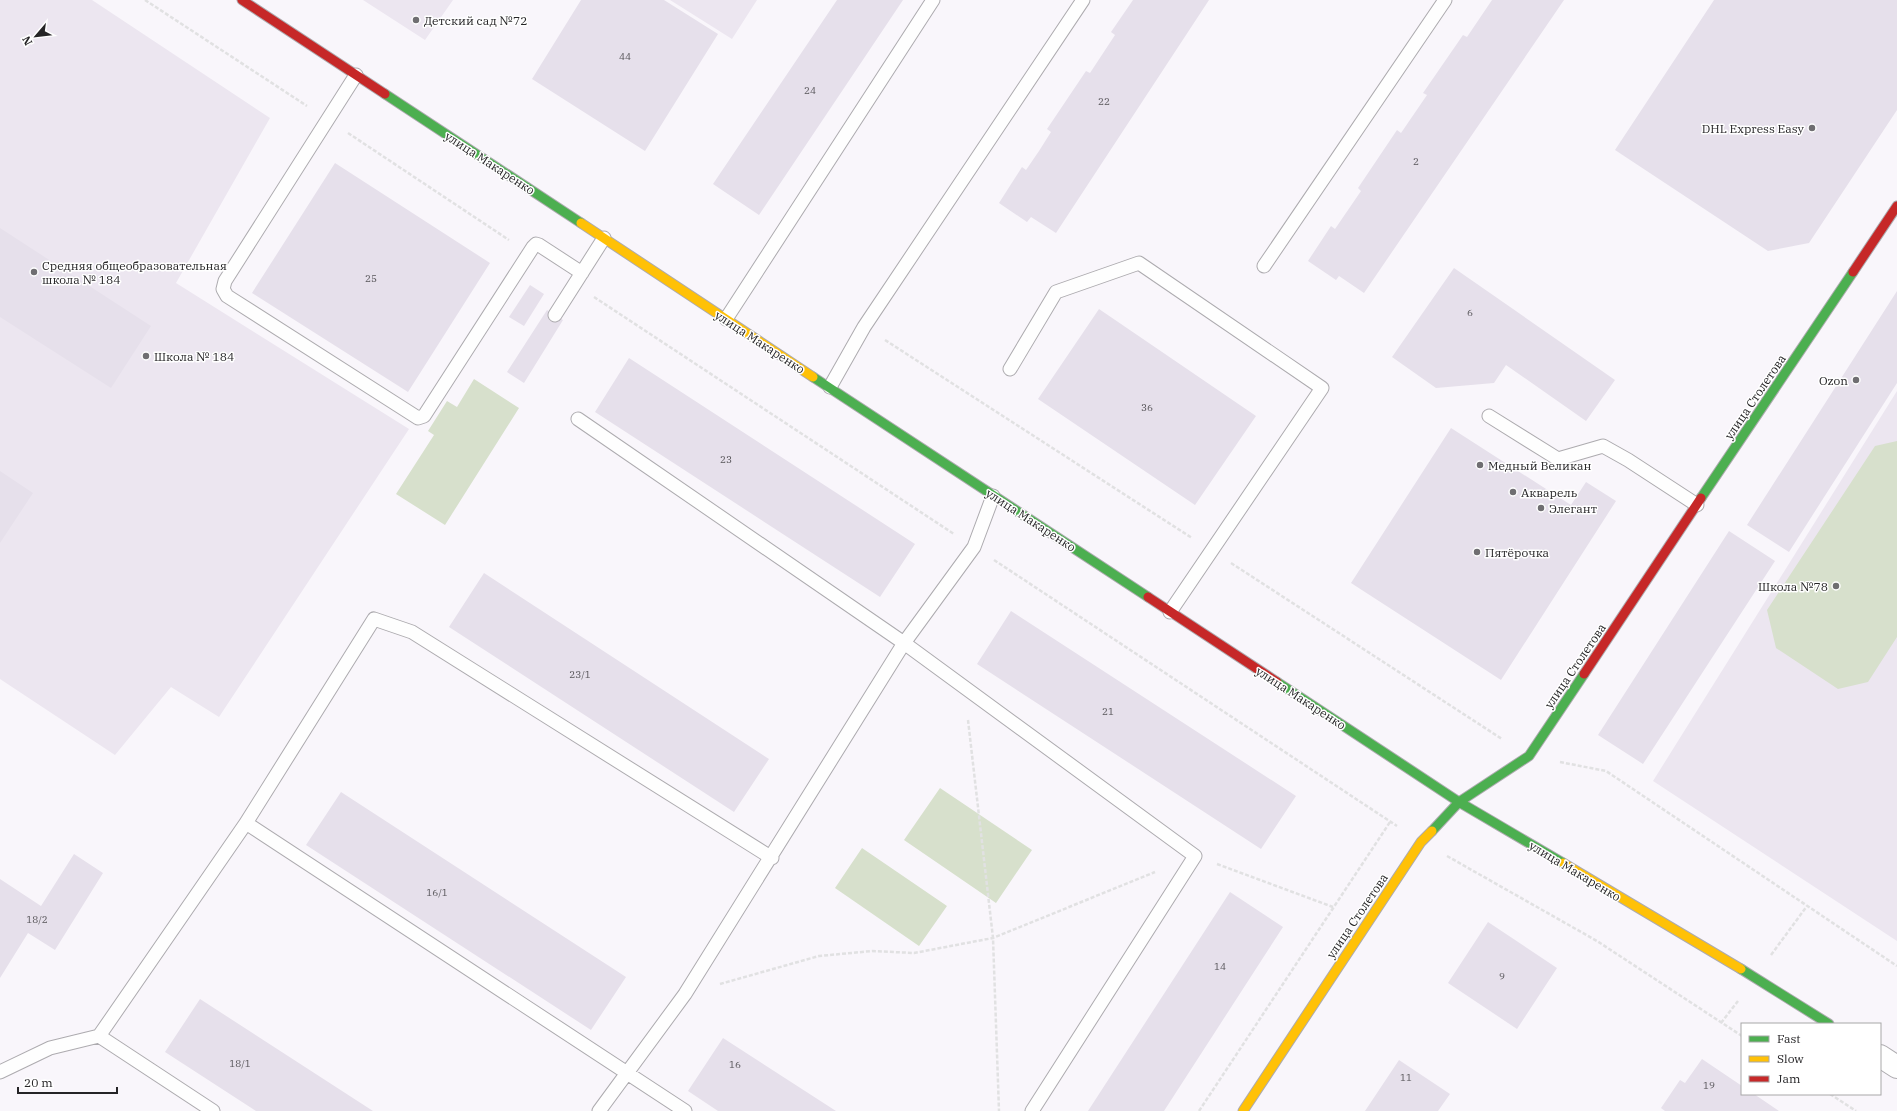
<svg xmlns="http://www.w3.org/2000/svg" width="1897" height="1111" font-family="'IBM Plex Serif',serif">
	<rect width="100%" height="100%" fill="#f9f6fb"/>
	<path fill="#ece6f0" d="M0,0H92L270,118L176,283L409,429L219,717L171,687L115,755L0,679Z
		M363,0H453L425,40Z
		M670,0H757L732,39Z
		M1897,391V941L1653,781Z"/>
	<path fill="#d7e0cc" d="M474,379L519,408L445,525L396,494L434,435L428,431L447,401L457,407Z
		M1897,441V637L1868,682L1838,689L1776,648L1767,610L1875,446Z
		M940,788L1032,850L996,903L904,840Z
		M862,848L947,906L919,946L835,888Z"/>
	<path fill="#e6e0eb" d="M581,0H664L718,34L645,151L532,79Z
		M837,0H903L759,215L713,184Z
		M1133,0H1209L1056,233L1031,217L1027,222L999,203L1022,167L1026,170L1039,151L1051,132L1047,129L1086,71L1090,73L1115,35L1111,32Z
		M1492,0H1564L1364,293L1339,276L1336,280L1308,261L1331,226L1335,229L1361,191L1358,188L1397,130L1401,133L1427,95L1423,93L1463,35L1467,37Z
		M1714,0H1897V110L1809,243L1768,251L1615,150Z
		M335,163L490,263L408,392L252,293Z
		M0,228L151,326L111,388L0,317Z
		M1454,268L1615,380L1586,421L1506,365L1494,383L1436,388L1392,357Z
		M530,285L544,294L524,326L509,317Z
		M1897,291V383L1789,552L1747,525Z
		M1099,309L1256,416L1195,505L1038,399Z
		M547,310L563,320L524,383L507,372Z
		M629,358L915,544L880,597L595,412Z
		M1451,428L1571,505L1586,482L1616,501L1501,680L1351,583Z
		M0,471L33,493L0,543Z
		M1729,531L1775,561L1643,764L1598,735Z
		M484,573L769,759L734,812L449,627Z
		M1011,611L1296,796L1261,849L977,664Z
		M341,792L626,977L591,1030L306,845Z
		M74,854L103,873L55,950L28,933L0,978V879L41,906Z
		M1230,892L1283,927L1164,1111H1088Z
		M1488,922L1557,968L1517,1029L1448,983Z
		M200,999L373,1111H256L165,1052Z
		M723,1038L836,1111H718L688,1091Z
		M1702,1059L1742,1086V1094H1754L1779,1111H1665L1661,1108L1680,1080L1685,1083Z
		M1399,1060L1450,1094L1438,1111H1365Z"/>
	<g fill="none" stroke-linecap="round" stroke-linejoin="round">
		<defs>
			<path id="lane" d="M356,75L225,281L223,289L227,296L418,418L424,416L533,247L536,244L539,245L582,273
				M1264,266L1445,0
				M555,315L604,238
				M726,319L933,0
				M1010,369L1056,292L1139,263L1322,388L1170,612
				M830,387L864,327L1083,0
				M1489,416L1558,459L1603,446L1628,460L1697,505
				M578,419L904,643L1195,856L1032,1111
				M246,823L374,619L412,632L772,858
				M0,1072L50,1048L99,1036
				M213,1111L99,1036L246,823L685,1111
				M599,1111L685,994L904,643L974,547L993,496"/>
			<path id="street" d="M1880,1056L1897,1067"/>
			<path id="fast" d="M385,94L581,223
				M813,377L1148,597
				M1701,498L1853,272
				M1277,682L1459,802L1563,863
				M1432,831L1459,802L1529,756L1584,674
				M1741,969L1829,1024"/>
			<path id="slow" d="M581,223L813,377
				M1563,863L1741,969
				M1243,1111L1421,842L1432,831"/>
			<path id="jam" d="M242,0L385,94
				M1853,272L1897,206
				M1148,597L1277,682
				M1584,674L1701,498"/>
		</defs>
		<use href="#lane" stroke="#adabaf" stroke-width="15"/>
		<use href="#street" stroke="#adabaf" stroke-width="24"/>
		<use href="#fast" stroke="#adabaf" stroke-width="11"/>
		<use href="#slow" stroke="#adabaf" stroke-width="11"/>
		<use href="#jam" stroke="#adabaf" stroke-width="11"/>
		<path stroke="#e1e1e2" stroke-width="2.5" stroke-dasharray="4 2" stroke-linecap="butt" d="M145,0L307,106
			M348,133L509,240
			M594,297L954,534
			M885,340L1192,538
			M994,560L1397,826
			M1231,563L1502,739
			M968,720L993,938L999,1111
			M1560,762L1606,771L1897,966
			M1447,856L1597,941L1742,1036
			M1217,864L1333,907
			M1771,955L1807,906
			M720,984L819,956L872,951L914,953L993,938L1155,872
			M1721,1023L1738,1001
			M1830,1094L1856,1111
			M1199,1111L1390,822"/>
		<use href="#lane" stroke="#fefefe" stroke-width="13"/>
		<use href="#street" stroke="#fefefe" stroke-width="22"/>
		<use href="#fast" stroke="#4caf50" stroke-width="9"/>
		<use href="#slow" stroke="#ffc107" stroke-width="9"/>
		<use href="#jam" stroke="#c62828" stroke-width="9"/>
	</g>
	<g fill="#6f6e71" stroke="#fff" stroke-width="1.5">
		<circle cx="416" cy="20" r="4"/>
		<circle cx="1812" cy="128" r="4"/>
		<circle cx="34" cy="272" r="4"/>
		<circle cx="146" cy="356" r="4"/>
		<circle cx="1856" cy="380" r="4"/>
		<circle cx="1480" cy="465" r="4"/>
		<circle cx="1513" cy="492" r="4"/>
		<circle cx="1541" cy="508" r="4"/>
		<circle cx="1477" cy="552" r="4"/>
		<circle cx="1836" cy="586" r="4"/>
	</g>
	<g text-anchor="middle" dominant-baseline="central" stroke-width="3" stroke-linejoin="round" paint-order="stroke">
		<g font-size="10" fill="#575559">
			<text x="625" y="56">44</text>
			<text x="810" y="90">24</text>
			<text x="1104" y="101">22</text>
			<text x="1416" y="161">2</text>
			<text x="371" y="278">25</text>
			<text x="1470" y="312">6</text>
			<text x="1147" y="407">36</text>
			<text x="726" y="459">23</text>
			<text x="580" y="674">23/1</text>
			<text x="1108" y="711">21</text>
			<text x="437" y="892">16/1</text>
			<text x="37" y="919">18/2</text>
			<text x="1220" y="966">14</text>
			<text x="1502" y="976">9</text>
			<text x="240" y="1063">18/1</text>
			<text x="735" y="1064">16</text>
			<text x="1406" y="1077">11</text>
			<text x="1709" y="1085">19</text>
		</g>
		<g font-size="12" fill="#252426" stroke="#fff" text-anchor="start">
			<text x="424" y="20">Детский сад №72</text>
			<text x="1804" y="128" text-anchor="end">DHL Express Easy</text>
			<text x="42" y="265">Средняя общеобразовательная<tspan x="42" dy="14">школа № 184</tspan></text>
			<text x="154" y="356">Школа № 184</text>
			<text x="1848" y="380" text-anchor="end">Ozon</text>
			<text x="1488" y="465">Медный Великан</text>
			<text x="1521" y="492">Акварель</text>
			<text x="1549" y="508">Элегант</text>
			<text x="1485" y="552">Пятёрочка</text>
			<text x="1828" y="586" text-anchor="end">Школа №78</text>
		</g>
		<g font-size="12" fill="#252426" stroke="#fff">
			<text transform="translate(490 163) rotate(33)">улица Макаренко</text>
			<text transform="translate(760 342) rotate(33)">улица Макаренко</text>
			<text transform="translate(1755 397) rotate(-56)">улица Столетова</text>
			<text transform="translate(1031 520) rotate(33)">улица Макаренко</text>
			<text transform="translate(1575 666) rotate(-56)">улица Столетова</text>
			<text transform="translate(1301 698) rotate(33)">улица Макаренко</text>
			<text transform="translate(1575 871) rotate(31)">улица Макаренко</text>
			<text transform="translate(1357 916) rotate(-56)">улица Столетова</text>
		</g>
	</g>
	<rect x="1741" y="1023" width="140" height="72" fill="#ffffff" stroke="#a8a7a8"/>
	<rect x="1749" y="1036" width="20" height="6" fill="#4caf50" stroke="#a8a7a8"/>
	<text x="1777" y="1043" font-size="12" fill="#252426">Fast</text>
	<rect x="1749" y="1056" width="20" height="6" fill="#ffc107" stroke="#a8a7a8"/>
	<text x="1777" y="1063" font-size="12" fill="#252426">Slow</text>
	<rect x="1749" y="1076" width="20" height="6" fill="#c62828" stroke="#a8a7a8"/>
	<text x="1777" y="1083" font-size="12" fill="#252426">Jam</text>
	<g transform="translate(36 36) rotate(242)" stroke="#ffffff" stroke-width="3" paint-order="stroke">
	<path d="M0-3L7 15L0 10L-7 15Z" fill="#252426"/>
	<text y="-6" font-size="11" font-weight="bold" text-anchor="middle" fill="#252426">N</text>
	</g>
	<path d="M18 1087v6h99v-6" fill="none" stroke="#252426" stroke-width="2"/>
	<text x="24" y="1087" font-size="12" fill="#252426" stroke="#ffffff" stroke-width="3" paint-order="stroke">20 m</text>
</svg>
